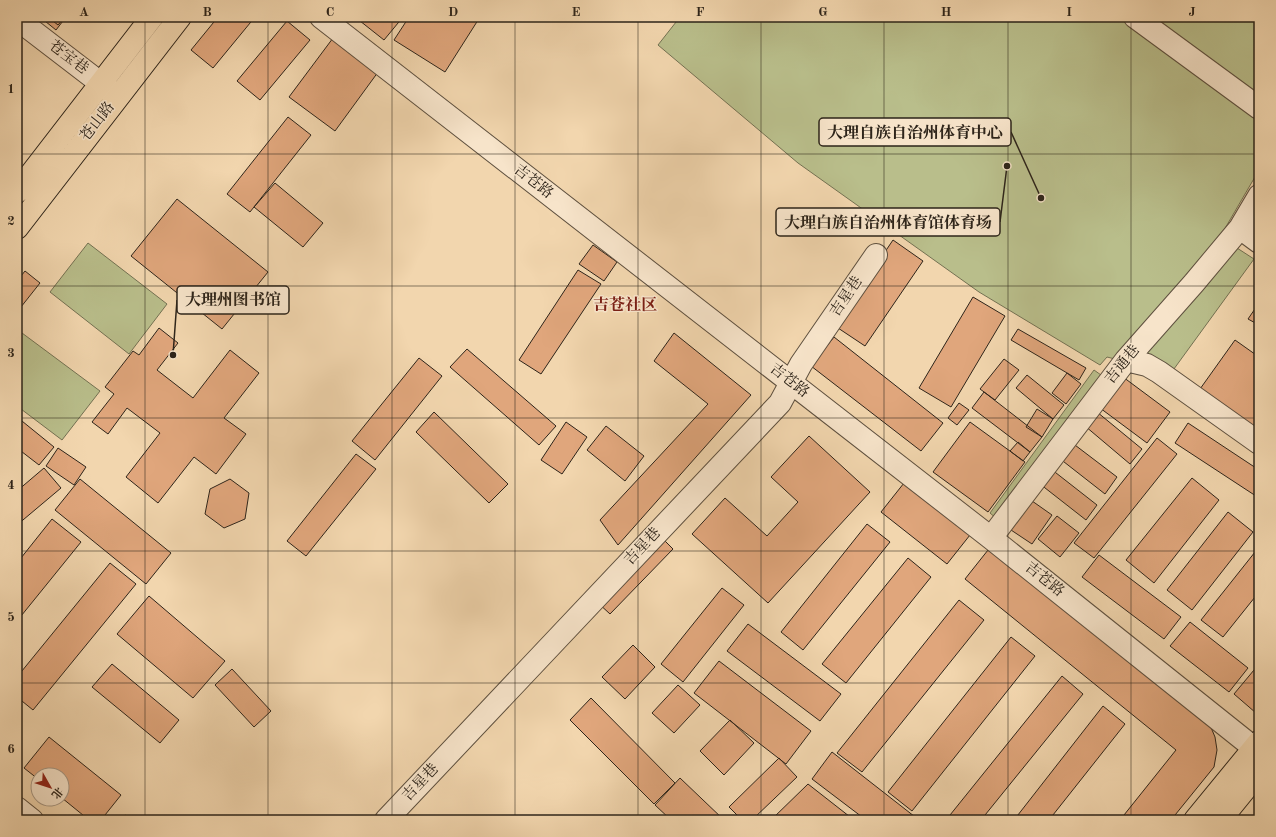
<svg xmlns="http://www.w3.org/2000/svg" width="1276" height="837" font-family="'Old Standard TT','Noto Serif SC',serif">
	<rect width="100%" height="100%" fill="#f2d6ae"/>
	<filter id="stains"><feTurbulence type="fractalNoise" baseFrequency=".005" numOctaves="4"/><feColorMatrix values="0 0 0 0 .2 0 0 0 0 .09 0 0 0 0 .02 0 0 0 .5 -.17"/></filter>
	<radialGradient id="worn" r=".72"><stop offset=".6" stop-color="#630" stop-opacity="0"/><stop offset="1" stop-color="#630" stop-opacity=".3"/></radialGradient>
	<path fill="#b9be8b" stroke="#737152" d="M680,17H1259V170L1220,237L1254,259L1171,373L1107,357L1100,365L979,292L798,163L658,45Z
		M88,243L167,304L129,354L50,292Z
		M22,333L100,391L62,440L17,406V340Z
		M1094,370L1101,375L997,519L990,513Z"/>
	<path fill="#e0a67c" stroke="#2d241a" d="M40,17H66L56,30Z
		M48,17H65L58,25Z
		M218,17H255L213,68L191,50Z
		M355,17H403L384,40Z
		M409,17H480L445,72L394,40Z
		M287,21L310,40L260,100L237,81Z
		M336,34L381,68L335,131L289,97Z
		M288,117L311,135L250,212L227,194Z
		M275,183L323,223L303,247L254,207Z
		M177,199L268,272L222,329L131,256Z
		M893,240L923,261L865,346L835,326Z
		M593,245L617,262L604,281L579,264Z
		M578,270L601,284L541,374L519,360Z
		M25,271L40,283L17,312V281Z
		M973,297L1005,316L951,407L919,388Z
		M1259,303V325L1248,319Z
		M159,328L178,343L157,370L193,398L230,350L259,373L224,418L246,434L216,474L194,457L158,503L126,477L160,433L127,408L108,434L92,422L114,394L105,387L133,351L139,355Z
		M1018,329L1086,368L1079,380L1011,340Z
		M674,333L751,395L618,545L600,520L708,404L654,361Z
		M834,337L943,423L921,451L811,366Z
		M1235,340L1259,357V430L1200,389Z
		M467,349L556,426L539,445L450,367Z
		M419,358L442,376L375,460L352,441Z
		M1004,359L1019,370L995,400L980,389Z
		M1067,373L1081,384L1066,404L1052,393Z
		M1027,375L1064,405L1053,419L1016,388Z
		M1123,377L1170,412L1147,443L1100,408Z
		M984,392L1042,437L1030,452L972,408Z
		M959,403L969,410L957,425L948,418Z
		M1037,409L1053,419L1042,437L1026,427Z
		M434,412L508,484L489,503L416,432Z
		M1097,412L1142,449L1130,464L1085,426Z
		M17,417L54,447L39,465L17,448Z
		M566,422L587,437L562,474L541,460Z
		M970,422L1025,462L988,512L933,472Z
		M1188,423L1259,470V498L1175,443Z
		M606,426L644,456L625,481L587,450Z
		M809,436L870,492L768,603L692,534L725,498L767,536L798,502L771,477Z
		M1157,438L1177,454L1094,558L1074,543Z
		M1018,442L1030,452L1023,461L1010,451Z
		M1071,442L1117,477L1105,494L1059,458Z
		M58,448L86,467L74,485L46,466Z
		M356,454L376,469L306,556L287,541Z
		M44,468L61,488L17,525V491Z
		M1051,469L1097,505L1086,520L1040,484Z
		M1192,478L1219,500L1154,583L1126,560Z
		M80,479L171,553L146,584L55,510Z
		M230,479L249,493L245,519L224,528L205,514L210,489Z
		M904,483L970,535L947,564L881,512Z
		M1025,496L1052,515L1032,544L1005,526Z
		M1228,512L1253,532L1192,610L1167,590Z
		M1057,516L1079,533L1060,557L1038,539Z
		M52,519L81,542L17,621V563Z
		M867,524L890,542L803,650L781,632Z
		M660,536L673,549L610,614L597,602Z
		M992,545L1207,718L1215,737L1217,750L1214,767L1171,820H1120L1176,750L965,579Z
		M1259,547V592L1223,637L1201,620Z
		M1099,555L1181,617L1164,639L1082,577Z
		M908,558L931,577L846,683L822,664Z
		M110,563L136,584L33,710L17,697V677Z
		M722,588L744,605L683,682L661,664Z
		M149,596L225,661L193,698L117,634Z
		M959,600L984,620L862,772L837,753Z
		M1190,622L1248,668L1229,692L1170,646Z
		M748,624L841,694L820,721L727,651Z
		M1011,637L1035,656L912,811L888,792Z
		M633,645L655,667L625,699L602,677Z
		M719,661L811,731L786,764L694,693Z
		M112,664L179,720L160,743L92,687Z
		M1259,664V710L1256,713L1234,694Z
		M232,669L271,711L254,727L215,685Z
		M1062,676L1083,694L981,820H946Z
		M678,685L700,705L674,733L652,713Z
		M591,698L675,783L654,804L570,720Z
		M1103,706L1125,724L1049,820H1014Z
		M730,720L754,743L724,775L700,751Z
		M49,737L121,795L101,820H89L62,798V775H38V779L24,768Z
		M832,752L919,820H866L812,779Z
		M779,758L797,777L752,820H742L729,807Z
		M680,778L724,820H671L655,805Z
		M808,784L854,820H771Z
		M125,815L132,820H121Z"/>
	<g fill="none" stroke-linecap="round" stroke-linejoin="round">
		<defs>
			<path id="minor" d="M321,17L991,538L1254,748
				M1135,17L1259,108
				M17,19L116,95
				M1240,228L1259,242
				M1126,360L1147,365L1159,372L1259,443
				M991,538L1126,360L1194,283L1240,228L1259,196
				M17,808L32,820
				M386,820L780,403L801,364L876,255"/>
			<path id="major" d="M17,192L152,17
				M17,228L180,17
				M1195,820L1259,742
				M1220,820L1259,772"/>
		</defs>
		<use href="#minor" stroke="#5e503f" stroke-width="24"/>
		<use href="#major" stroke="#2d241a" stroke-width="24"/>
		<use href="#minor" stroke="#f7e4ca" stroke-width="22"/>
		<use href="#major" stroke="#f2d6ae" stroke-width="22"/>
	</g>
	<path fill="none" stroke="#2d241a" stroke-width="1" stroke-opacity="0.55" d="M145,17V820M268,17V820M392,17V820M515,17V820M638,17V820M761,17V820M884,17V820M1008,17V820M1131,17V820M17,154H1259M17,286H1259M17,418H1259M17,551H1259M17,683H1259"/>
	<g text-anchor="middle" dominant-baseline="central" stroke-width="3" stroke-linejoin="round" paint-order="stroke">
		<g font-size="15" fill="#2d241a" stroke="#f7e4ca">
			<text transform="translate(68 58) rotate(37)">苍宝巷</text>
			<text transform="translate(98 122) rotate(-52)">苍山路</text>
			<text transform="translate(533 182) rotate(38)">吉苍路</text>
			<text transform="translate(847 297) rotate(-56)">吉星巷</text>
			<text transform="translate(1123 365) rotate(-51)">吉通巷</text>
			<text transform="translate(789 381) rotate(38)">吉苍路</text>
			<text transform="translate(643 547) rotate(-47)">吉星巷</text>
			<text transform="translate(1044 580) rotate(39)">吉苍路</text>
			<text transform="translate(421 783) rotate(-47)">吉星巷</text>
		</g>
		<g font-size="16" font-weight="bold" fill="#7a1f14" stroke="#f7e4ca">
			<text x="625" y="306">吉苍社区</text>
		</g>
	</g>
	<path fill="none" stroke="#2d241a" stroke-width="1.5" d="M1041 198L1011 132M1007 166L1000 222M173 355L177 300"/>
	<g fill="#2d241a" stroke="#f7e4ca" stroke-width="1.5">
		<circle cx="1041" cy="198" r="4"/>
		<circle cx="1007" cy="166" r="4"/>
		<circle cx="173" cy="355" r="4"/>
	</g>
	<g fill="#f7e4ca" stroke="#2d241a" stroke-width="1.5">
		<rect x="819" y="118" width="192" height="28" rx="4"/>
		<rect x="776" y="208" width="224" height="28" rx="4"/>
		<rect x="177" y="286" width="112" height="28" rx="4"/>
	</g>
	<g font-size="16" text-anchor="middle" font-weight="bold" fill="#2d241a">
		<text x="915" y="138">大理自族自治州体育中心</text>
		<text x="888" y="228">大理白族自治州体育馆体育场</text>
		<text x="233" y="305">大理州图书馆</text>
	</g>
	<rect width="1276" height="837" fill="none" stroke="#f2d6ae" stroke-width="44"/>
	<g transform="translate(50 787) rotate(129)"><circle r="19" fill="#f7e4ca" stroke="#a69784"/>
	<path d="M0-3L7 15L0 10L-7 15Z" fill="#8f2418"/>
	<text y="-6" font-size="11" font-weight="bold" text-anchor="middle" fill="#2d241a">北</text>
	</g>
	<rect x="22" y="22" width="1232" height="793" fill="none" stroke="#2d241a" stroke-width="1.5"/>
	<g font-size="13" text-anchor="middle" font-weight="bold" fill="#2d241a">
		<text x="84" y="16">A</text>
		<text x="207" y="16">B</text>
		<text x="330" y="16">C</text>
		<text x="453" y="16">D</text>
		<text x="576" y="16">E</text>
		<text x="700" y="16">F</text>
		<text x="823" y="16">G</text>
		<text x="946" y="16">H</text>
		<text x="1069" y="16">I</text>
		<text x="1192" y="16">J</text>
		<text x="11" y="93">1</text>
		<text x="11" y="225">2</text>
		<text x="11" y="357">3</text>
		<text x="11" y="489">4</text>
		<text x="11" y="621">5</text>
		<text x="11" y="753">6</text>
	</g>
	<rect width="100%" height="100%" filter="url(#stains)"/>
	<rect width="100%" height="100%" fill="url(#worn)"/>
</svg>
